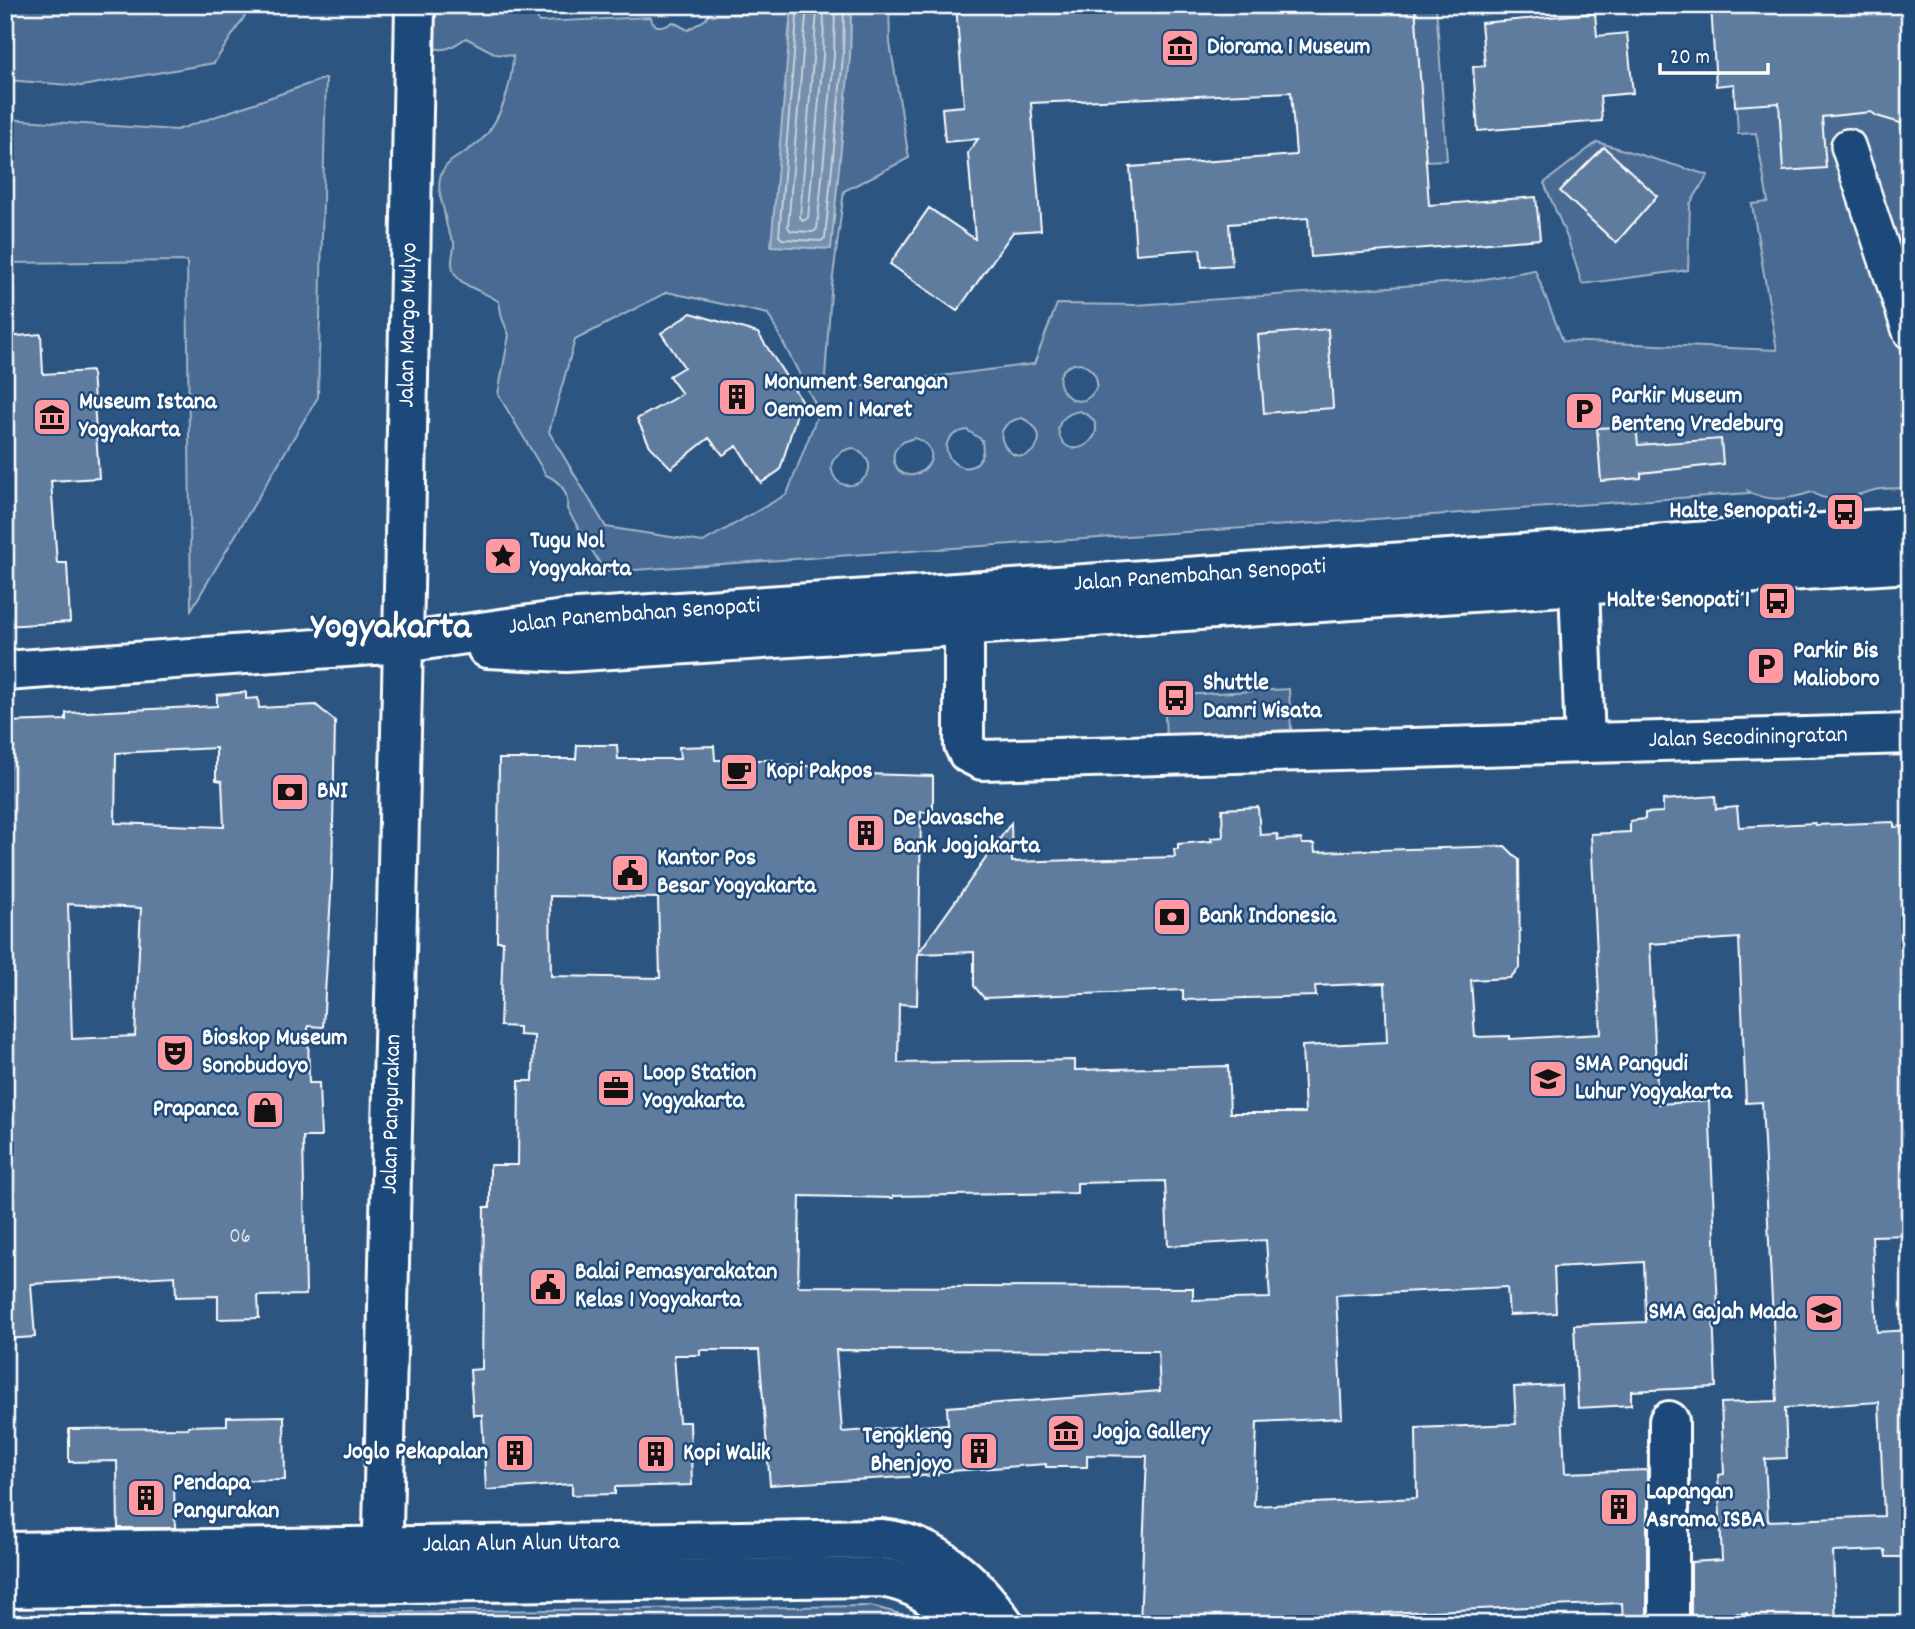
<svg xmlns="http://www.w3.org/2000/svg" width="1915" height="1629" font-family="Dekko,sans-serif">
	<rect width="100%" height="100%" fill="#2c5582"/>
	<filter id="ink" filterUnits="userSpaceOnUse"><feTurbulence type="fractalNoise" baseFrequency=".0143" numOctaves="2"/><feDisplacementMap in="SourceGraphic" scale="14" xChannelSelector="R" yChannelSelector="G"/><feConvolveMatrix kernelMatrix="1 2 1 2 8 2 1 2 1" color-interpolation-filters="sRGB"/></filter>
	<g filter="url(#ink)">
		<path fill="#486b92" stroke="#a4b5c8" stroke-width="2" fill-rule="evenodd" d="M5,5H252L214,63L82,86L7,80Z
			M416,5H533L539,22L651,17L652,22L657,26H666L673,22L688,30L706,19L708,15L765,13L766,5H792L788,41L850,57L851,5H889L890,43L909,158L844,191L831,292L824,391L1034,364L1057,304L1136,305L1473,281L1535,270L1563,341L1777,350L1752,204L1768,202L1756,133L1738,134L1731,5H1910V488C1897,489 1883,487 1871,491C1851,496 1831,506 1812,492C1791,499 1768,503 1748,491L1749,493L1693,497L605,572L567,509C569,493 561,482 546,475L498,394L509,335L502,318L499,302C485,290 453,287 452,264C451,257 455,250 454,242C446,231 446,219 443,207C426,152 470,163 491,128C505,107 512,80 513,56L496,54L466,38C450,48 446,53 426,46ZM667,292L768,314L819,411L787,494L703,542L606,527L549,432L575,340ZM1080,363C1092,368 1103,380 1093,393C1072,420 1037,368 1080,363ZM1080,411C1121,427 1072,468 1060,437C1054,422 1067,413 1080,411ZM1022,418C1034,424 1045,435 1035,448C1016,475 978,426 1022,418ZM967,430L982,440C983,449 984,455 978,462C957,483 925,437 967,430ZM915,438C956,453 908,495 895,464C889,449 903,440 915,438ZM853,448C894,467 845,504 833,474C827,459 841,450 853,448Z
			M1415,5H1436L1447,160L1424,161Z
			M326,78L318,397L191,610L187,261L5,263V119L177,130Z
			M1597,142L1708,175L1690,204L1688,270L1582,284L1567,237L1544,183Z
			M1289,689L1291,730L1166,737L1164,696Z
			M871,1606L908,1616L916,1624H5V1617Z"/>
		<path fill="#748fad" stroke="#acbcce" stroke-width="2" d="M792,5H851L850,57L831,249L771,246Z"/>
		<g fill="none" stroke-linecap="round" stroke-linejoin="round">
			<path stroke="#c7d2de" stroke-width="2" d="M798,5L779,236L782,239L821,241L825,238L843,57L844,5
				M807,5L788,227L791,231L813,232L817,229L834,56L835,5
				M818,5L820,8L817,11L800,217L803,221L808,218L823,56L824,11L822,8L825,5"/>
		</g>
		<path fill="#5e7c9f" stroke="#fff" stroke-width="2" fill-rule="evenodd" d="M956,5H1415L1429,205L1536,197L1540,239L1311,257L1308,218L1229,224L1232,265L1202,267L1200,249L1136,254L1130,167L1296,155L1291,92L1031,103L1041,230L1013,232L957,311L890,264L929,208L975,239L968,153L978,139L945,142L942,108L964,106Z
			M1711,5H1910V126L1877,116L1871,112L1822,117L1826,168L1783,171L1779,103L1735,106L1734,84L1716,86Z
			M1595,13L1597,36L1627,33L1633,93L1600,96L1602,121L1478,131L1473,67L1485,66L1481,23Z
			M1604,147L1657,196L1616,243L1560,191Z
			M691,313L758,333L801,400L780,470L761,483L737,446L723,455L709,438L671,468L650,446L637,419L682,394L669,376L684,367L661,333Z
			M1328,329L1333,408L1264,413L1258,335Z
			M41,334L43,374L92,371L99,478L51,481L57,563H67L70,622L5,626V337Z
			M1636,426L1638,445L1721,439L1723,464L1641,473V478L1601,481L1597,428Z
			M246,692V699L258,698L259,708L316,705L335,721L332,878L323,1027L308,1026L309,1083H319L321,1137H303L306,1295L258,1296L259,1318L218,1319V1296L176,1297L175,1276L31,1284L35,1337L5,1339V722L66,720V713L217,706V695ZM216,748V780L222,781L224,827L115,823L116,753ZM68,904L141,908L135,1036L72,1039Z
			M577,745H617L618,759H680L679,747L714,746L715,760H774V765L829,767V773L933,776V812H921L919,952L1011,823L1012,862L1175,857L1174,849H1178V844L1212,841L1211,838L1223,837L1222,809L1258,807L1260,835L1277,834L1278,840L1301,839L1302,844H1314L1315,852L1505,846L1519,860L1520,967L1510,978L1471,980L1475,1037L1510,1036V1039L1601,1034L1591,834L1630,832V821L1645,819V813L1663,812V800L1715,796L1716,809L1737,807L1739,827L1815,823V825L1894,822V827L1910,826V1235L1872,1236L1877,1332L1910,1330V1557H1886L1885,1550L1833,1552L1836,1624H1747V1613L1691,1616V1562L1722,1560L1718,1475L1724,1474L1721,1403L1777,1401L1762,1102L1746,1103L1739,938L1650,944L1658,1104L1709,1101L1718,1310H1713L1716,1387L1631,1391V1405L1578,1408L1574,1325L1646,1322L1644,1262L1554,1267L1556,1313L1509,1315L1507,1287L1336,1295L1342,1418L1257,1422L1254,1506L1417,1498L1416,1428L1516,1424L1514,1387L1561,1385L1565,1473L1647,1470V1624H1623L1622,1603L1383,1613V1624H1140L1147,1456L1087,1455V1467H1046V1464L938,1472V1475L770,1485L759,1350H700V1355H674L679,1422H690L692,1485L615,1487V1494L572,1495V1484L486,1490L482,1415H473L470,1370L482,1369L484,1207H490V1165H518L519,1081H533L534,1036L519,1035V1027L500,1026L503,941H497L499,759H576ZM550,896L658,898L660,978L551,976ZM974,952V986L984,998L1183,990V1000L1316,996L1315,986L1385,983L1387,1042L1302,1046L1305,1113H1230L1228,1066L1075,1070V1060L898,1063L899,1004L917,1005L918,954ZM1165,1181L1168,1246L1266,1240L1270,1298L1193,1300V1288L798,1286L800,1196L893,1198V1196L1077,1193V1183ZM836,1350L1158,1351L1160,1391L947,1407L948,1424L842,1432ZM1879,1402L1884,1516L1768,1521L1765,1459L1787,1458L1785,1408Z
			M284,1416L285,1480L174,1481L175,1528H118L117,1461L69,1462V1429L188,1428V1426L227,1425V1417Z"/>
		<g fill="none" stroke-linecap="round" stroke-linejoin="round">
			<defs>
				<path id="pedestrian" d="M1848,146L1910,332"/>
				<g id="minor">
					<path d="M1579,585L1585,742"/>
					<path id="s1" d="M964,593V745L968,753L982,760L1910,734"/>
					<path d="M1669,1624V1421"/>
				</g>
				<g id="tertiary">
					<path id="s2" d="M5,1552L881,1539C935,1544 974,1582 1004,1624"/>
					<path id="s3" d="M382,1574L403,643"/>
					<path d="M5,1588L880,1577C915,1582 936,1597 958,1624"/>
				</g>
				<g id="secondary">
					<path id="s4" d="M403,643L415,5"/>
				</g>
				<g id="primary">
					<path d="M487,648L566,652L1910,563"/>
					<path id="s5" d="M5,671L403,643L564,620L1910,527"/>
				</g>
			</defs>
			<use href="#pedestrian" stroke="#fff" stroke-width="38"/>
			<use href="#minor" stroke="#fff" stroke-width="44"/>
			<use href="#tertiary" stroke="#fff" stroke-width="44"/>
			<use href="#secondary" stroke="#fff" stroke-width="44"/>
			<use href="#primary" stroke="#fff" stroke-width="44"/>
			<use href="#pedestrian" stroke="#1f4a7a" stroke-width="33"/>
			<use href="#minor" stroke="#1f4a7a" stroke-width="38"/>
			<use href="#tertiary" stroke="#1f4a7a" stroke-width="38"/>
			<use href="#secondary" stroke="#1f4a7a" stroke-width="38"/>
			<use href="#primary" stroke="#1f4a7a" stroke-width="38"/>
		</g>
	</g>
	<defs>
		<symbol id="museum-square" viewBox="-11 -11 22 22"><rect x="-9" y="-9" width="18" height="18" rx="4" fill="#ff9aa2" stroke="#1f4a7a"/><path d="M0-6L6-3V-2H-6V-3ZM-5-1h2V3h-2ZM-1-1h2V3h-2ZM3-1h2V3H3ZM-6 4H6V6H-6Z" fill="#111"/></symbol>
		<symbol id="building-square" viewBox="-11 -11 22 22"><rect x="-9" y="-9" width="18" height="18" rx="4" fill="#ff9aa2" stroke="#1f4a7a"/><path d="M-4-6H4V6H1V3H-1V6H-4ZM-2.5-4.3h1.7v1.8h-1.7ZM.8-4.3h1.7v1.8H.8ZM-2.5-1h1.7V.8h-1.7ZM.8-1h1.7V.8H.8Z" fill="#111"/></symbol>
		<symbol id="parking-square" viewBox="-11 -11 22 22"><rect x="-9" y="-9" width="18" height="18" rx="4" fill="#ff9aa2" stroke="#1f4a7a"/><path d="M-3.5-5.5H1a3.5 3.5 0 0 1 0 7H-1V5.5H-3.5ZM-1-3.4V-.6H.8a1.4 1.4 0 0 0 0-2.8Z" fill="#111"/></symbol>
		<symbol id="bus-square" viewBox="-11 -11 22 22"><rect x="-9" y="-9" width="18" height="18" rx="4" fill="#ff9aa2" stroke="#1f4a7a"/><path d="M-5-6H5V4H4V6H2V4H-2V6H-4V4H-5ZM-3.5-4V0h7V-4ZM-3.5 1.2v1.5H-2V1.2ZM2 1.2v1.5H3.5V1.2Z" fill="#111"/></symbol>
		<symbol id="sight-square" viewBox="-11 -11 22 22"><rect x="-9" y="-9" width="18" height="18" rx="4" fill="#ff9aa2" stroke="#1f4a7a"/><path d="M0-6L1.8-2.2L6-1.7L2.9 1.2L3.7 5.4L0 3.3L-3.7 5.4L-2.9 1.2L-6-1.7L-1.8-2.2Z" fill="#111"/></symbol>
		<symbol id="cafe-square" viewBox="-11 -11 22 22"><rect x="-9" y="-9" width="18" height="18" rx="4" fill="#ff9aa2" stroke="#1f4a7a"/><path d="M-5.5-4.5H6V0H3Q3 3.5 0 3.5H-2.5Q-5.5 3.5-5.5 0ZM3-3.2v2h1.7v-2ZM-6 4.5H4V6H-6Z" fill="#111"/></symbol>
		<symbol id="bank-square" viewBox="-11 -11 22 22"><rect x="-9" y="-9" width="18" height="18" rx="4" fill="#ff9aa2" stroke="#1f4a7a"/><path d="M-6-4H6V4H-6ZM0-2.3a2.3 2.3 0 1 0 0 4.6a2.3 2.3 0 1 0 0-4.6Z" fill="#111"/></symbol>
		<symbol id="civic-square" viewBox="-11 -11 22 22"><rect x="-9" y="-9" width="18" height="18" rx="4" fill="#ff9aa2" stroke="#1f4a7a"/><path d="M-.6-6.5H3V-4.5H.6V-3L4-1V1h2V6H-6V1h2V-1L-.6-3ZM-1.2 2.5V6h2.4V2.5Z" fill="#111"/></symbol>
		<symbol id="theatre-square" viewBox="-11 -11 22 22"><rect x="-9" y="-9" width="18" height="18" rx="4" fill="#ff9aa2" stroke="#1f4a7a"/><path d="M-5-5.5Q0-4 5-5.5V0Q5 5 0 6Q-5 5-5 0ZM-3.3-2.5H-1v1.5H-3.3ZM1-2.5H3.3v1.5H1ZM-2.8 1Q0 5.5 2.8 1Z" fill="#111"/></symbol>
		<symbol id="school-square" viewBox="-11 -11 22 22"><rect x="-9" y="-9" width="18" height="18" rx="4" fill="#ff9aa2" stroke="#1f4a7a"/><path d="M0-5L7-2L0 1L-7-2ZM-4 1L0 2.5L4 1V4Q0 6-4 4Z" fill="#111"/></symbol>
		<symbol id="office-square" viewBox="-11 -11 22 22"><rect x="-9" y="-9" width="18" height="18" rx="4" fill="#ff9aa2" stroke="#1f4a7a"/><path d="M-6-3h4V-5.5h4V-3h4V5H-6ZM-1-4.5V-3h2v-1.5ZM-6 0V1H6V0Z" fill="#111"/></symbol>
		<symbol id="shop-square" viewBox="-11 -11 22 22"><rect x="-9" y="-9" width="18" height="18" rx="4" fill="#ff9aa2" stroke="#1f4a7a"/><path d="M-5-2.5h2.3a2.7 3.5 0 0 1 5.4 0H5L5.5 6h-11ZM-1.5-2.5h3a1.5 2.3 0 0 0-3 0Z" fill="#111"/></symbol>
	</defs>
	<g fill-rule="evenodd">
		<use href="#museum-square" x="1158" y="26" width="44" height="44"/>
		<use href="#building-square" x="715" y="375" width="44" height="44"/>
		<use href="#parking-square" x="1562" y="389" width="44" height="44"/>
		<use href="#museum-square" x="30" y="395" width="44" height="44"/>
		<use href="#bus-square" x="1823" y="490" width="44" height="44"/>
		<use href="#sight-square" x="481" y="534" width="44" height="44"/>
		<use href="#bus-square" x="1755" y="579" width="44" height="44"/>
		<use href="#parking-square" x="1744" y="644" width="44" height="44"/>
		<use href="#bus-square" x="1154" y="676" width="44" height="44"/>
		<use href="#cafe-square" x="717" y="750" width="44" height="44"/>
		<use href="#bank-square" x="268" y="770" width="44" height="44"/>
		<use href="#building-square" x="844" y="811" width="44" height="44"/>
		<use href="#civic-square" x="608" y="851" width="44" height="44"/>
		<use href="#bank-square" x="1150" y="895" width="44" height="44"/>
		<use href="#theatre-square" x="153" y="1031" width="44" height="44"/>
		<use href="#school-square" x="1526" y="1057" width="44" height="44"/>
		<use href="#office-square" x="594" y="1066" width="44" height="44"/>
		<use href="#shop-square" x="243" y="1088" width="44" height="44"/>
		<use href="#civic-square" x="526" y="1265" width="44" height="44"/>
		<use href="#school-square" x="1802" y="1291" width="44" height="44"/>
		<use href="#museum-square" x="1044" y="1411" width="44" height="44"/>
		<use href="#building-square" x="957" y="1429" width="44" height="44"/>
		<use href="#building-square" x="493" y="1431" width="44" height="44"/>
		<use href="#building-square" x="634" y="1432" width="44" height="44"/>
		<use href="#building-square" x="124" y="1476" width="44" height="44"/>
		<use href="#building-square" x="1597" y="1485" width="44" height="44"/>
	</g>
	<g text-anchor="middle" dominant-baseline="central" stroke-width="5" stroke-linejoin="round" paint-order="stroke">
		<g font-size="21" fill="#d7dee7">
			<text x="240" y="1238">06</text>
		</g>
		<g font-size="24" font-weight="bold" fill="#fff" stroke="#1f4a7a" text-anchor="start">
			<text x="1207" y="48">Diorama 1 Museum</text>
			<text x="764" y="383">Monument Serangan<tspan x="764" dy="28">Oemoem 1 Maret</tspan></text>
			<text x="1611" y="397">Parkir Museum<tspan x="1611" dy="28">Benteng Vredeburg</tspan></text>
			<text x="79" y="403">Museum Istana<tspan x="79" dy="28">Yogyakarta</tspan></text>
			<text x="1818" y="512" text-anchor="end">Halte Senopati 2</text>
			<text x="530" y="542">Tugu Nol<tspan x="530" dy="28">Yogyakarta</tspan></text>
			<text x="1750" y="601" text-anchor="end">Halte Senopati 1</text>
			<text x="1793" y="652">Parkir Bis<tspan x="1793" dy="28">Malioboro</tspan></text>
			<text x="1203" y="684">Shuttle<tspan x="1203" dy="28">Damri Wisata</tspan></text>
			<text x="766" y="772">Kopi Pakpos</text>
			<text x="317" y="792">BNI</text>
			<text x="893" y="819">De Javasche<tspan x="893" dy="28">Bank Jogjakarta</tspan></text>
			<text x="657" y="859">Kantor Pos<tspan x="657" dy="28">Besar Yogyakarta</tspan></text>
			<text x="1199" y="917">Bank Indonesia</text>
			<text x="202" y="1039">Bioskop Museum<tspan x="202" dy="28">Sonobudoyo</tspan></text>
			<text x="1575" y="1065">SMA Pangudi<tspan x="1575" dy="28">Luhur Yogyakarta</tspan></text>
			<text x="643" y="1074">Loop Station<tspan x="643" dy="28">Yogyakarta</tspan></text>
			<text x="238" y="1110" text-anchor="end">Prapanca</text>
			<text x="575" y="1273">Balai Pemasyarakatan<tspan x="575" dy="28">Kelas 1 Yogyakarta</tspan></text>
			<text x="1797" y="1313" text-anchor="end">SMA Gajah Mada</text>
			<text x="1093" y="1433">Jogja Gallery</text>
			<text x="952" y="1437" text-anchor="end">Tengkleng<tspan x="952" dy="28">Bhenjoyo</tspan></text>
			<text x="488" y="1453" text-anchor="end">Joglo Pekapalan</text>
			<text x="683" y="1454">Kopi Walik</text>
			<text x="173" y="1484">Pendapa<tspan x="173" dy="28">Pangurakan</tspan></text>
			<text x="1646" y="1493">Lapangan<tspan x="1646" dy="28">Asrama ISBA</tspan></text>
		</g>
		<g font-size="24" fill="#fff" stroke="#1f4a7a">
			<text stroke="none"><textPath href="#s4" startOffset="318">Jalan Margo Mulyo</textPath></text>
			<text stroke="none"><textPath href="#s5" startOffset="1199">Jalan Panembahan Senopati</textPath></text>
			<text stroke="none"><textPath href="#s5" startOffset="632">Jalan Panembahan Senopati</textPath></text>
			<text stroke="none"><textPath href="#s1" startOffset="943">Jalan Secodiningratan</textPath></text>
			<text stroke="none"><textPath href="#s3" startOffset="460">Jalan Pangurakan</textPath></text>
			<text stroke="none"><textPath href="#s2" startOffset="516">Jalan Alun Alun Utara</textPath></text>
		</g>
		<g font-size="38" font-weight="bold" fill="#fff" stroke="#1f4a7a">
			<text x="391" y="629">Yogyakarta</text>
		</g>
	</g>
	<rect width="1915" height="1629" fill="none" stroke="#1f4a7a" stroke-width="28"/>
	<rect x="14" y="14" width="1887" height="1601" fill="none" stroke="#fff" stroke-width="2.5" filter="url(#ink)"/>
	<path d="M1660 63v10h108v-10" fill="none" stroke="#ffffff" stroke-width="3.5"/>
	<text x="1670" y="63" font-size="21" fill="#ffffff" stroke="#1f4a7a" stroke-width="5" paint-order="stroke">20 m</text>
</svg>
